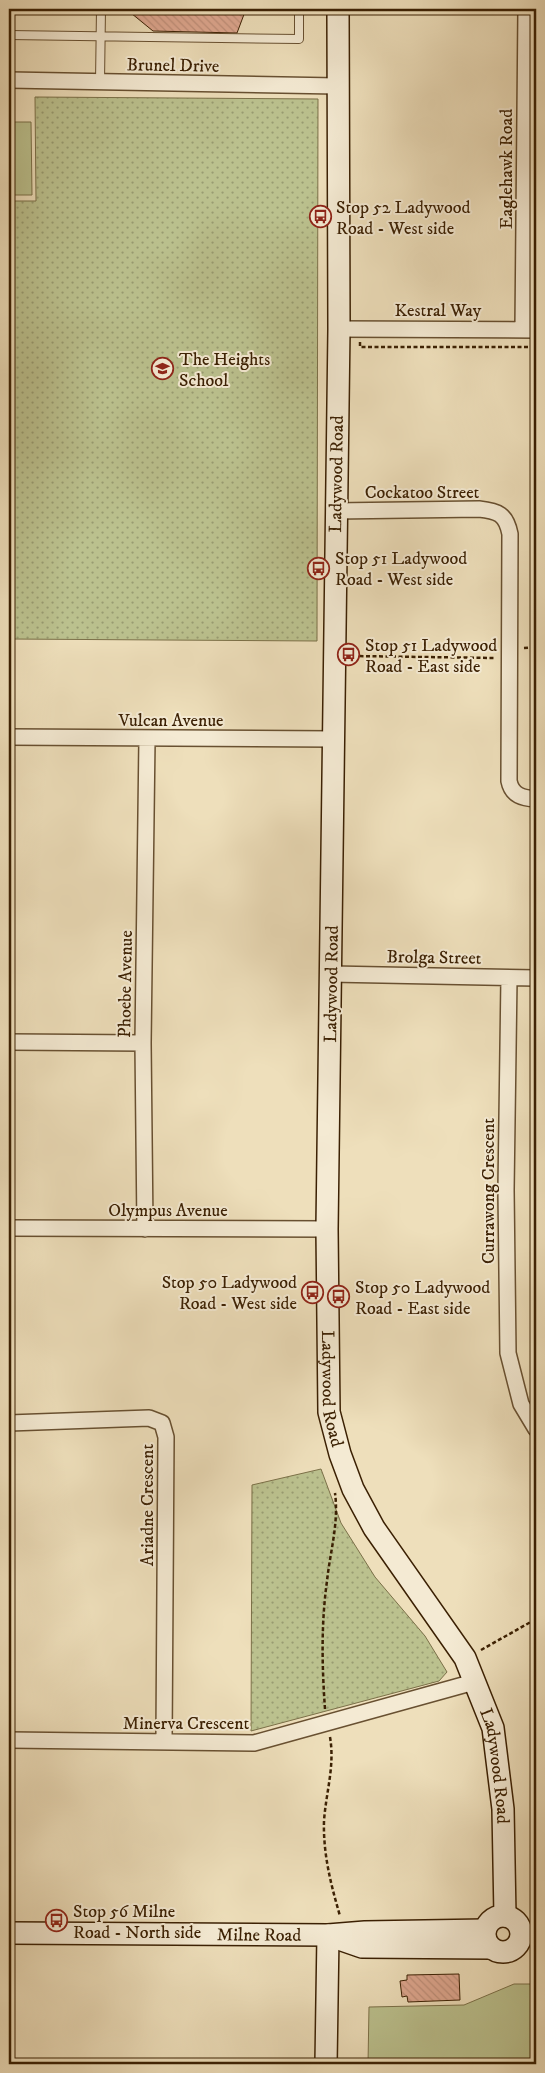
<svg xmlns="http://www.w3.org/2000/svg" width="545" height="2073" font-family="'IM FELL DW Pica',serif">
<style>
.grass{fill:url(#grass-dots);stroke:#7b7048}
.pitch{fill:#bbc18e;stroke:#7b7048}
.building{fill:url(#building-back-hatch);stroke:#3b2003}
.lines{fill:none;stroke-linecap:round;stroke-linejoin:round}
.lane-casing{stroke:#685031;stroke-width:10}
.street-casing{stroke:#685031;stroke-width:18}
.secondary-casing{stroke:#3b2003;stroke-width:24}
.path{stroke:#3b2003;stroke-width:2.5;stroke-dasharray:4 2.5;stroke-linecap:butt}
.lane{stroke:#f4ead3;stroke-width:8}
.street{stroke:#f4ead3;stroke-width:15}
.secondary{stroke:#f4ead3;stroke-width:21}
.labels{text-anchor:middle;stroke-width:4;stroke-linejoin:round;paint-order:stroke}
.street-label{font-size:18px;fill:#3b2003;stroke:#f4ead3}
.poi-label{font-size:18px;fill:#3b2003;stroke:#f4ead3;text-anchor:start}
</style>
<defs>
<pattern id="grass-dots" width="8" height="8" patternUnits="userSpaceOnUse" patternTransform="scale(1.25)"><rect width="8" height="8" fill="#bbc18e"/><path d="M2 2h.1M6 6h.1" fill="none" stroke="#999c72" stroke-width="1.8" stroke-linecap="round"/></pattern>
<pattern id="building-back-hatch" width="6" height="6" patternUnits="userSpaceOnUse" patternTransform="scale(1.25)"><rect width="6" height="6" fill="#dfa891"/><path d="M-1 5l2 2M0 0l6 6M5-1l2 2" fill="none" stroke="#c0907b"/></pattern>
</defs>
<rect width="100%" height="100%" fill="#eedfbb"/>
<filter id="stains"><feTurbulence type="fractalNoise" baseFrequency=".004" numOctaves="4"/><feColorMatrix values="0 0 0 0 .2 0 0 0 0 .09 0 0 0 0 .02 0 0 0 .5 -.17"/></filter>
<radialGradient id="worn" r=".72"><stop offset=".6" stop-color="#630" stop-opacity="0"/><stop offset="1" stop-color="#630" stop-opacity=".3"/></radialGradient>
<!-- grass -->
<path class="grass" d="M35,97L318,99L317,641L9,639V201H36Z
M321,1469L341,1523L375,1577L425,1636L447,1672L439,1681L251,1731L252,1485Z"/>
<!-- pitch -->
<path class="pitch" d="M9,122H31L32,195H9Z
M514,1984H536V2064H368L369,2007L464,2005Z"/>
<!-- building -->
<path class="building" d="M126,9H246L237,33L153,31Z
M459,1974L460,2000L408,2002L407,1996L402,1997L400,1981L407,1980V1975Z"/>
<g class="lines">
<defs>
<path id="lane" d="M9,35L299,39V9
M100,82L101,9"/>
<path id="street" d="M9,80L337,86
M339,329L536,330
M523,329L526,9
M335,511L479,509C498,511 506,514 510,534L509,781C512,796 523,798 536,799
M9,737L333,739
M331,974L536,978
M509,978L506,1190L508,1353L521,1404L536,1429
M9,1042L143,1043
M9,1228L327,1229
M145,1229L143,1043L147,739
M9,1423L149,1418L162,1423L166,1437L164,1741
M9,1740L254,1743L474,1682"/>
<g id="secondary">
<path id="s1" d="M338,9L339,329L327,1229L329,1412L340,1454L353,1489L374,1528L465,1658L493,1728L503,1809L505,1916"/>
<circle cx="503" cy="1934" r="18"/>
<path id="s2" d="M9,1933L328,1935L365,1932L485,1930"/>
<path d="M336,1938L362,1947L491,1948"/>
<path d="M326,2064L328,1935"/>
</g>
</defs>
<!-- lane casing -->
<use href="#lane" class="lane-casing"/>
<!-- street casing -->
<use href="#street" class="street-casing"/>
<!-- secondary casing -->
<use href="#secondary" class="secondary-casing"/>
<!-- path -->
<path class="path" d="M360,342V347H536
M524,648L536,647
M353,656L495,658
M481,1650L536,1619
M325,1709C322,1667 321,1624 327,1581C330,1552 339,1523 335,1493
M330,1737C335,1766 326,1792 324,1821C323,1854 331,1885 340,1916"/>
<!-- lane -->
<use href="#lane" class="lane"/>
<!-- street -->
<use href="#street" class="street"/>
<!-- secondary -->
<use href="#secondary" class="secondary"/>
</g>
<!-- icons -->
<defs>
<symbol id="bus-ring" viewBox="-11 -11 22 22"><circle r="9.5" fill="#f4ead3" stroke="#8f2418" stroke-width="1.5"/><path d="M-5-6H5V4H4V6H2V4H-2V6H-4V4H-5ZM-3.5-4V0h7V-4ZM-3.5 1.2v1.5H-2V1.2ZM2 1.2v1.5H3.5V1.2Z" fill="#8f2418"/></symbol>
<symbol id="school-ring" viewBox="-11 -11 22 22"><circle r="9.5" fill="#f4ead3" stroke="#8f2418" stroke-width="1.5"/><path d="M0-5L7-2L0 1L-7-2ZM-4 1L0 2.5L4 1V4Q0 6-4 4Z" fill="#8f2418"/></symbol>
</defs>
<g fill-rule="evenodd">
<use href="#bus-ring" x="308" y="204" width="25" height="25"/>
<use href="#school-ring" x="150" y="356" width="25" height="25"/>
<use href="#bus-ring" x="306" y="556" width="25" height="25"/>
<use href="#bus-ring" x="336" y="642" width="25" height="25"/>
<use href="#bus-ring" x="300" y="1280" width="25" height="25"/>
<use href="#bus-ring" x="326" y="1284" width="25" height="25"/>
<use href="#bus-ring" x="44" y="1908" width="25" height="25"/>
</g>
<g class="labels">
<!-- street labels -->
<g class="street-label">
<text transform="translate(173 65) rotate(1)" y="6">Brunel Drive</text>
<text transform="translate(506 169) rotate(-90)" y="6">Eaglehawk Road</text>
<text x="438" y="316">Kestral Way</text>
<text transform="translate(336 474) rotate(-89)" y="6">Ladywood Road</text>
<text x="422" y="498">Cockatoo Street</text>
<text x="171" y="726">Vulcan Avenue</text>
<text transform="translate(434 957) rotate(1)" y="6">Brolga Street</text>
<text transform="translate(125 984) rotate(-89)" y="6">Phoebe Avenue</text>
<text transform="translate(331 984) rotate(-89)" y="6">Ladywood Road</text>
<text transform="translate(488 1191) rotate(-90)" y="6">Currawong Crescent</text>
<text x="168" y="1216">Olympus Avenue</text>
<text dy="6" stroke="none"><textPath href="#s1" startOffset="1380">Ladywood Road</textPath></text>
<text transform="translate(147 1505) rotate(-90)" y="6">Ariadne Crescent</text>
<text x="186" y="1729">Minerva Crescent</text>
<text dy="6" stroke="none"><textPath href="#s1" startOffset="1800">Ladywood Road</textPath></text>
<text dy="6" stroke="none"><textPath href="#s2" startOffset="250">Milne Road</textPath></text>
</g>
<!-- poi labels -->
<g class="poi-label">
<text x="336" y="213">Stop 52 Ladywood<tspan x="336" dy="21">Road - West side</tspan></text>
<text x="179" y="365">The Heights<tspan x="179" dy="21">School</tspan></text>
<text x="335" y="564">Stop 51 Ladywood<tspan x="335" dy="21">Road - West side</tspan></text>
<text x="365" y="651">Stop 51 Ladywood<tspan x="365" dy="21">Road - East side</tspan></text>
<text x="297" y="1288" text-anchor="end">Stop 50 Ladywood<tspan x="297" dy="21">Road - West side</tspan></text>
<text x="355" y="1293">Stop 50 Ladywood<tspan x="355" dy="21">Road - East side</tspan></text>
<text x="73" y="1917">Stop 56 Milne<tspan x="73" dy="21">Road - North side</tspan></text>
</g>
</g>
<!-- margin -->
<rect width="545" height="2073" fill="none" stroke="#eedfbb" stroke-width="30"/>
<rect x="10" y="10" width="525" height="2053" fill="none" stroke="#3b2003" stroke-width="2.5"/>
<rect x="15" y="15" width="515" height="2043" fill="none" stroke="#3b2003"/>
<rect width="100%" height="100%" filter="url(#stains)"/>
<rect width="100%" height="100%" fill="url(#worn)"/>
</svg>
